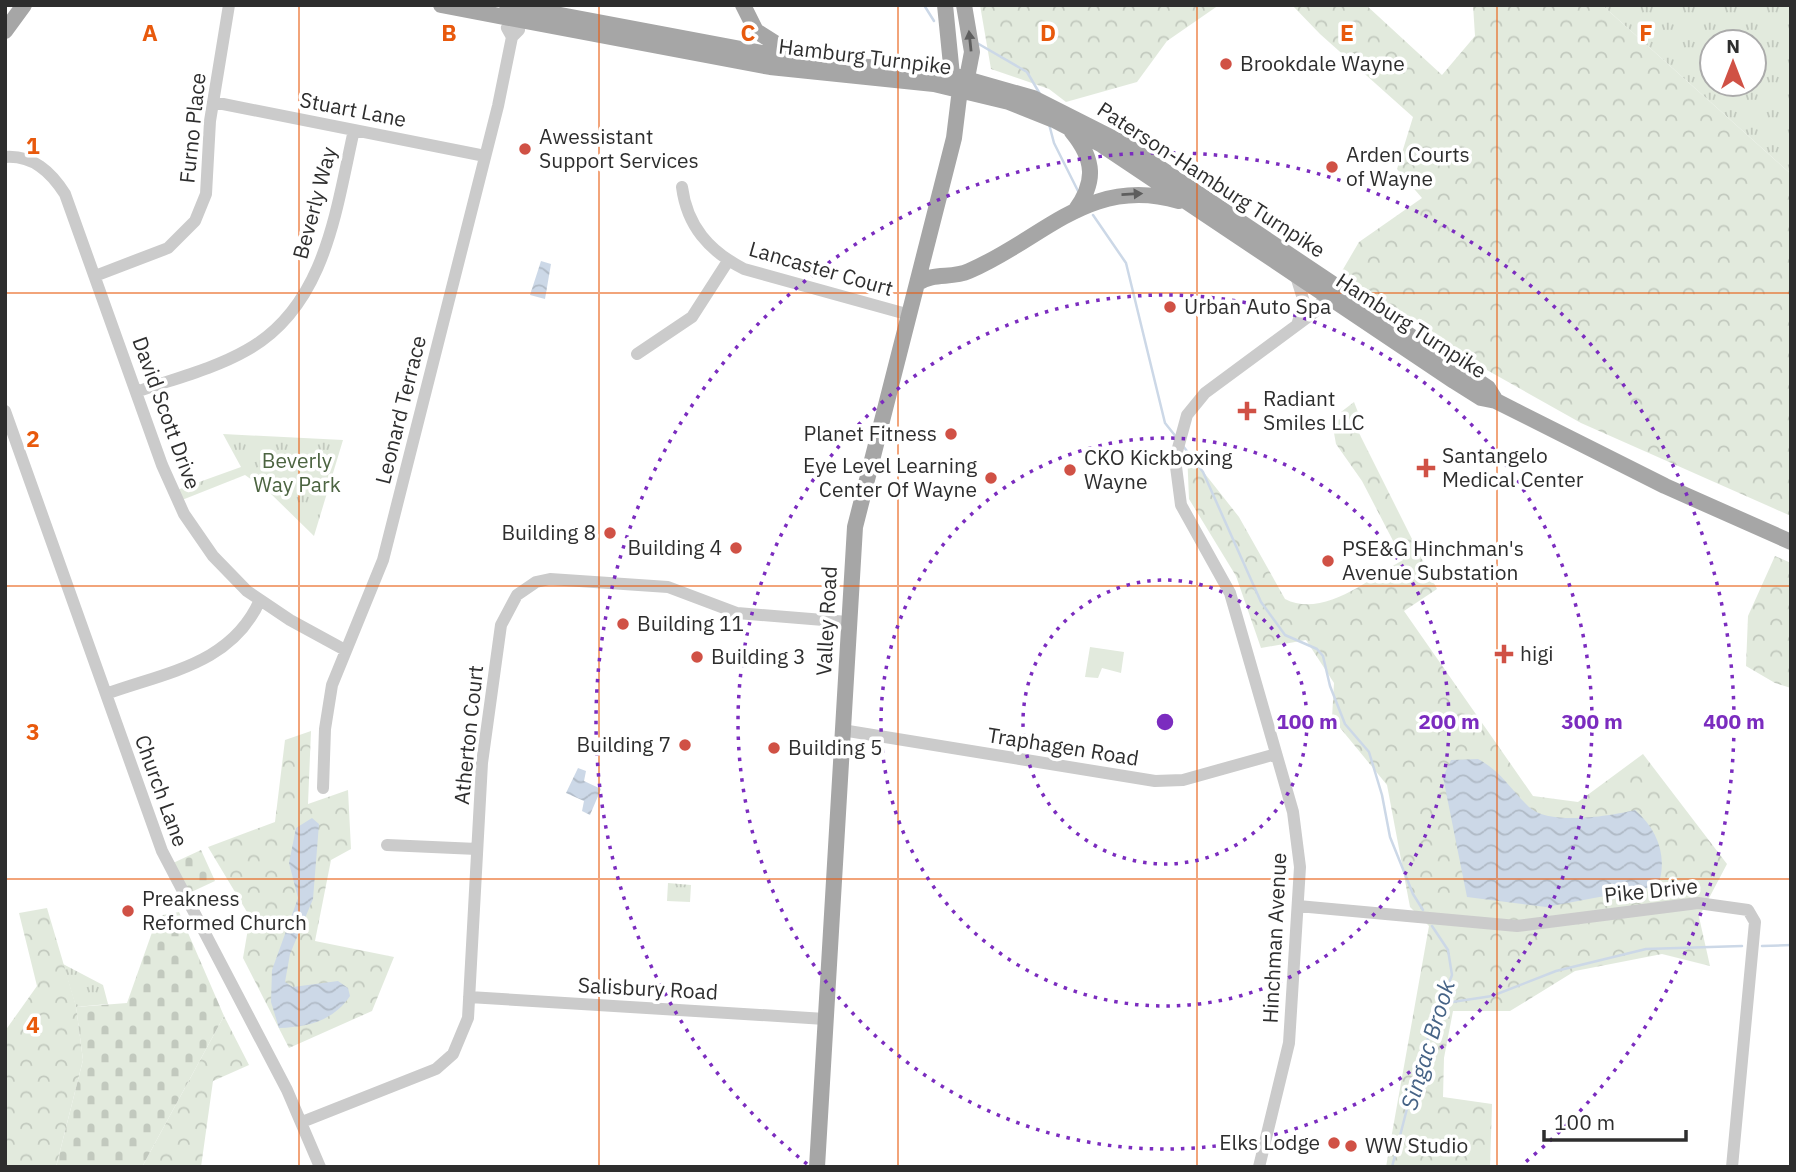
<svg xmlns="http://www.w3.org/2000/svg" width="1796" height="1172" font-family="'IBM Plex Sans',sans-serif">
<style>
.grass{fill:url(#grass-tufts);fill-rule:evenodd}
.forest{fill:url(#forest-crowns)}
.cemetery{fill:url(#cemetery-stones)}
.pitch{fill:#e2eadd}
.water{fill:url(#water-waves)}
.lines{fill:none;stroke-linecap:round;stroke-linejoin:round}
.stream{stroke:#ccd8e7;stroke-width:2.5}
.minor{stroke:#cbcbcb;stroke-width:12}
.major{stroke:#a6a6a6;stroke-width:16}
.oneway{fill:#5e5e5e}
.grid{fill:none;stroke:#e8590c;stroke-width:2;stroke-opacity:0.55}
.ring{fill:none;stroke:#7b2cbf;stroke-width:3.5;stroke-dasharray:3.5 7}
.poi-dot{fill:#d05145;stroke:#fff;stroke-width:2.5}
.labels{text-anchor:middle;stroke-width:7;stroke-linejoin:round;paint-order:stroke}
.street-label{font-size:21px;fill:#2e2e2e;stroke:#fff}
.poi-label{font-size:21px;fill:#2e2e2e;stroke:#fff;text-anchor:start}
.park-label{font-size:21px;fill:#4c6441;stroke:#fff}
.water-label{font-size:23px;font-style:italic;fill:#466386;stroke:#fff}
.grid-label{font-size:23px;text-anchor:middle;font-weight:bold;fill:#e8590c;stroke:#fff;stroke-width:7;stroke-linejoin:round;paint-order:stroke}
.centre{fill:#7b2cbf;stroke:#fff;stroke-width:3.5}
.ring-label{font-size:21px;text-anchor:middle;font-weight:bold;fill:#7b2cbf;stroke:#fff;stroke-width:7;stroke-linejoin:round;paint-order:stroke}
</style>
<defs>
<pattern id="grass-tufts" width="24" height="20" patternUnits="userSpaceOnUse" patternTransform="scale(1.75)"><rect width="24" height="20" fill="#e2eadd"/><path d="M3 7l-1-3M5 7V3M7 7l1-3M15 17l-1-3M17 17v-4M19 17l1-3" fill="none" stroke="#c2c9be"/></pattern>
<pattern id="forest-crowns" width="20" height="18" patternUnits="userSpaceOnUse" patternTransform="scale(1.75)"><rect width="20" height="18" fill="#e2eadd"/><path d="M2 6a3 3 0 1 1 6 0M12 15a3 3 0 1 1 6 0" fill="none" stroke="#c2c9be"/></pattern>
<pattern id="cemetery-stones" width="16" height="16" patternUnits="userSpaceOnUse" patternTransform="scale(1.75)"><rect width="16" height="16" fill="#e2eadd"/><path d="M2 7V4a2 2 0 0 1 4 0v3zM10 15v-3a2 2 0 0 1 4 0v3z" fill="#c2c9be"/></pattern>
<pattern id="water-waves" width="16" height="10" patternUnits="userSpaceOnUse" patternTransform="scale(1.75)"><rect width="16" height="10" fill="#ccd8e7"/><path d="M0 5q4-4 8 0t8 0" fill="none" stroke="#b0bac6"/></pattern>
</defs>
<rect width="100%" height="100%" fill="#fff"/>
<!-- grass -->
<path class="grass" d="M1602,5H1791V174ZM1712,42H1754V84H1712Z
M223,434L343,440L314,536L269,492L245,475L182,500L177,490L241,467Z
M668,883L691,885L690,902L667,901Z
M63,964L103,985L108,1004L76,1007Z"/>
<!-- forest -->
<path class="forest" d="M980,5H1219L1167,41L1137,82L1066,102L1049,89L991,69Z
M1292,5H1366L1442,75L1475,36L1473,5H1602L1791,174V516L1581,423L1478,365L1343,274L1342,271L1359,242L1422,198L1397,169L1413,117L1320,34Z
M1354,402L1361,420L1354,423L1437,589L1404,611L1533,796L1578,802L1643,754L1727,864L1699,917L1710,966L1662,954L1575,971L1510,1011H1453L1444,1058L1443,1097L1492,1104L1490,1167H1386L1429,926L1410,907L1387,785L1332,718L1334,683L1306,640L1261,648L1236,576L1189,499L1187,451L1239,517L1285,599C1323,619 1370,578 1403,560L1362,481L1336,444L1332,422L1343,418L1341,412Z
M1775,556L1791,563V688L1775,683L1746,666L1748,616Z
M311,731L308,804L348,790L351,849L331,860L315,941L394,957L372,1011L289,1048L243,958L250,917L208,847L275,822L285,740Z
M47,908L76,1006L83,1060L56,1167H5V1031L37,986L19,913Z
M224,1016L249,1065L213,1081L201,1167H142Z"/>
<!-- cemetery -->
<path class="cemetery" d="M201,850L215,881L187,894L173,863Z
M179,912L224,1016L142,1167H56L83,1060L76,1007L127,1003L155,924L163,915Z"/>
<!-- pitch -->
<path class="pitch" d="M298,463L302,476L278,483L275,469Z
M1090,647L1124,652L1121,673L1102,668L1098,678L1085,677Z"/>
<!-- water -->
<path class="water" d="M541,261L551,264L545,299L530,295Z
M1478,759C1501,771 1511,790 1529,807C1549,826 1611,816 1635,810C1658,830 1668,857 1658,886L1546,907L1467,897L1443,777L1451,760Z
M578,768L586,771L584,781L601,789L590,815L582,811L584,801L566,793Z
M312,818L319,824L313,899L290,954L285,982L293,987L338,981L348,988L350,996C333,1021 308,1027 279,1028L271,1002L272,970L298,898L289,863L296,828Z"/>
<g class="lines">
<!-- stream -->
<path class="stream" d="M924,5L934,21
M977,43L1027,72L1040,94
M1049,124L1054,143L1078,191
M1093,215L1126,263L1165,423L1177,438
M1183,446L1203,472L1261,602L1285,635L1317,649L1323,656L1330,686L1345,724L1369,752L1382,795L1390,837L1413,894L1423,910
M1762,946L1791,945
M1439,1004L1492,996L1556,971L1646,949L1742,946
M1392,1167L1419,1062L1452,975L1448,950L1432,926"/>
<!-- minor -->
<path class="minor" d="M213,102L485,156
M5,157C33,155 51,172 65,194L162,465L184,514L213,556L247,591L290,620L345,650
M682,187C687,226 709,251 744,269L910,315
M95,276L168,248L195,221L206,194L210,121L229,5
M1296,276L1304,302L1298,322
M637,354L692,317L728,261
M136,392C173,379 214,369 247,350C326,306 336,209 354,130
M5,411L162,851L287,1090L320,1167
M106,694C167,672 232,664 260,600
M842,730L1155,781L1183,780L1276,754
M323,788L325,729L332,685L383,560L498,106L512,37L519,30L516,20L507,28L512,37
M387,845L477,849
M1298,906L1517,926L1698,903L1748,910L1755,922L1732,1167
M469,997L825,1019
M302,1122L436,1069L453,1054L468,1018L482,763L501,625L517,595L536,582L550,579L668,587L737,613L848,622
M1259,1167L1289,1043L1300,867L1293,812L1230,593L1181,505L1175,459L1187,415L1205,393L1316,311L1329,290"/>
<!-- major -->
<path class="major" d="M441,5L770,67L934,84L1009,102L1054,120L1102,145L1454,381L1481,398L1496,401
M507,5L805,61L952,75L1033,98L1124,144L1488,388L1496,401L1665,486L1791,542
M743,5L756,31L794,55
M945,5L952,75L956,82
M5,31L24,5
M1072,132C1095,160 1096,182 1075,211
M918,283C934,272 951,279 969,271C1044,239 1089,175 1179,201
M817,1167L855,527L954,138L960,89L967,78L972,52L964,5"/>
</g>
<!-- one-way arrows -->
<defs><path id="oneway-solid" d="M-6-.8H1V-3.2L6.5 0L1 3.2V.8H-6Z" transform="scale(1.75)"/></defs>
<g class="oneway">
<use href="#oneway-solid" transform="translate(970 41) rotate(-96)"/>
<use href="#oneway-solid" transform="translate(1132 194) rotate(-3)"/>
</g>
<!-- grid -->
<path class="grid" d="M299,5V1167M599,5V1167M898,5V1167M1197,5V1167M1497,5V1167M5,293H1791M5,586H1791M5,879H1791"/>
<!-- distance rings -->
<g class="ring">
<circle cx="1165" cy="722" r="142"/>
<circle cx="1165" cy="722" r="284"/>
<circle cx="1165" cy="722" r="427"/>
<path d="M807 1164A569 569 0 1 1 1523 1164"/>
</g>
<!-- markers -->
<g class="poi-dot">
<circle cx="1226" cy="64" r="7"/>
<circle cx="525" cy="149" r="7"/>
<circle cx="1332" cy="167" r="7"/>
<circle cx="1170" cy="307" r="7"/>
<path d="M1243.5 400.5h7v7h7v7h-7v7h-7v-7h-7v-7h7z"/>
<circle cx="951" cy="434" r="7"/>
<path d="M1422.5 457.5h7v7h7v7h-7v7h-7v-7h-7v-7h7z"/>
<circle cx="1070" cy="470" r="7"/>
<circle cx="991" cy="478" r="7"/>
<circle cx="610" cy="533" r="7"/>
<circle cx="736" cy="548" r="7"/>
<circle cx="1328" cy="561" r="7"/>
<circle cx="623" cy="624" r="7"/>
<path d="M1500.5 643.5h7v7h7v7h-7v7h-7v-7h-7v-7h7z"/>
<circle cx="697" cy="657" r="7"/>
<circle cx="685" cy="745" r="7"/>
<circle cx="774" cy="748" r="7"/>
<circle cx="128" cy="911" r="7"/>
<circle cx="1334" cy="1143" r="7"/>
<circle cx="1351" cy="1146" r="7"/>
</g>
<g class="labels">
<!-- street labels -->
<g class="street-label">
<text transform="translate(865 57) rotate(7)" y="7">Hamburg Turnpike</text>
<text transform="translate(353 110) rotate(11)" y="7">Stuart Lane</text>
<text transform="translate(193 128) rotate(-84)" y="7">Furno Place</text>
<text transform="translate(1211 180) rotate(33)" y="7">Paterson-Hamburg Turnpike</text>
<text transform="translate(315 203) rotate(-75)" y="7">Beverly Way</text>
<text transform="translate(821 269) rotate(16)" y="7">Lancaster Court</text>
<text transform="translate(1411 326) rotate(33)" y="7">Hamburg Turnpike</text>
<text transform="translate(401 410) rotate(-76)" y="7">Leonard Terrace</text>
<text transform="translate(166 413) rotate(70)" y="7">David Scott Drive</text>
<text transform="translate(827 621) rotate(-87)" y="7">Valley Road</text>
<text transform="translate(469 735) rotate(-84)" y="7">Atherton Court</text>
<text transform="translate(1063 747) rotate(9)" y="7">Traphagen Road</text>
<text transform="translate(161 791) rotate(70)" y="7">Church Lane</text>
<text transform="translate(1651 891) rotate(-6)" y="7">Pike Drive</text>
<text transform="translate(1275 938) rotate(-87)" y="7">Hinchman Avenue</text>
<text transform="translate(648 989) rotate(3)" y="7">Salisbury Road</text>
</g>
<!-- poi labels -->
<g class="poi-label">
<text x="1240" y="71">Brookdale Wayne</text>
<text x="539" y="144">Awessistant<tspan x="539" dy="24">Support Services</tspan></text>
<text x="1346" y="162">Arden Courts<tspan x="1346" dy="24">of Wayne</tspan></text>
<text x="1184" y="314">Urban Auto Spa</text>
<text x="1263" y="406">Radiant<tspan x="1263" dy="24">Smiles LLC</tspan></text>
<text x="937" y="441" text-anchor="end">Planet Fitness</text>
<text x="1442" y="463">Santangelo<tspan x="1442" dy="24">Medical Center</tspan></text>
<text x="1084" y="465">CKO Kickboxing<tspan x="1084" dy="24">Wayne</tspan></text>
<text x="977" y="473" text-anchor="end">Eye Level Learning<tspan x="977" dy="24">Center Of Wayne</tspan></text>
<text x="596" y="540" text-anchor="end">Building 8</text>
<text x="722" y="555" text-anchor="end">Building 4</text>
<text x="1342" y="556">PSE&amp;G Hinchman's<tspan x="1342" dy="24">Avenue Substation</tspan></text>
<text x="637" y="631">Building 11</text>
<text x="1520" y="661">higi</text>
<text x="711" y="664">Building 3</text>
<text x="671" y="752" text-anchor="end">Building 7</text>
<text x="788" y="755">Building 5</text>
<text x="142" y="906">Preakness<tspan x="142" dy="24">Reformed Church</tspan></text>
<text x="1320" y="1150" text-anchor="end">Elks Lodge</text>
<text x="1365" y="1153">WW Studio</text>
</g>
<!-- park labels -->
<g class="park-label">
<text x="297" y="468">Beverly<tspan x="297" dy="24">Way Park</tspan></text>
</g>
<!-- water labels -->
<g class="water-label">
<text transform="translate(1428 1045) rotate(-73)" y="8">Singac Brook</text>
</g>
</g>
<g class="grid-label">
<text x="150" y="41">A</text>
<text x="449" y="41">B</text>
<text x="748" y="41">C</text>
<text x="1048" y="41">D</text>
<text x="1347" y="41">E</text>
<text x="1646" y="41">F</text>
<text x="33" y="154">1</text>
<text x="33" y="447">2</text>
<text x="33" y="740">3</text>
<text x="33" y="1033">4</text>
</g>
<circle cx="1165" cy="722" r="10" class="centre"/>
<g class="ring-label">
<text x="1307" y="729">100 m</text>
<text x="1449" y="729">200 m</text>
<text x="1592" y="729">300 m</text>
<text x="1734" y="729">400 m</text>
</g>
<!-- border -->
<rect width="1796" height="1172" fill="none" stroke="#2e2e2e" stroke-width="14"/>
<!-- north arrow -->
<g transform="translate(1733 63)"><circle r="33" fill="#ffffff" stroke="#ababab" stroke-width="2"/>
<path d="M0-5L12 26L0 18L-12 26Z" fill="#d05145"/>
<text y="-10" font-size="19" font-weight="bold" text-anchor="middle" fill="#2e2e2e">N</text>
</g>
<!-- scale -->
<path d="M1544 1130v10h142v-10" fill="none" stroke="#2e2e2e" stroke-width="3.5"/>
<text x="1554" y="1130" font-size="21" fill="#2e2e2e" stroke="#ffffff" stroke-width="5" paint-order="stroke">100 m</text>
</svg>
